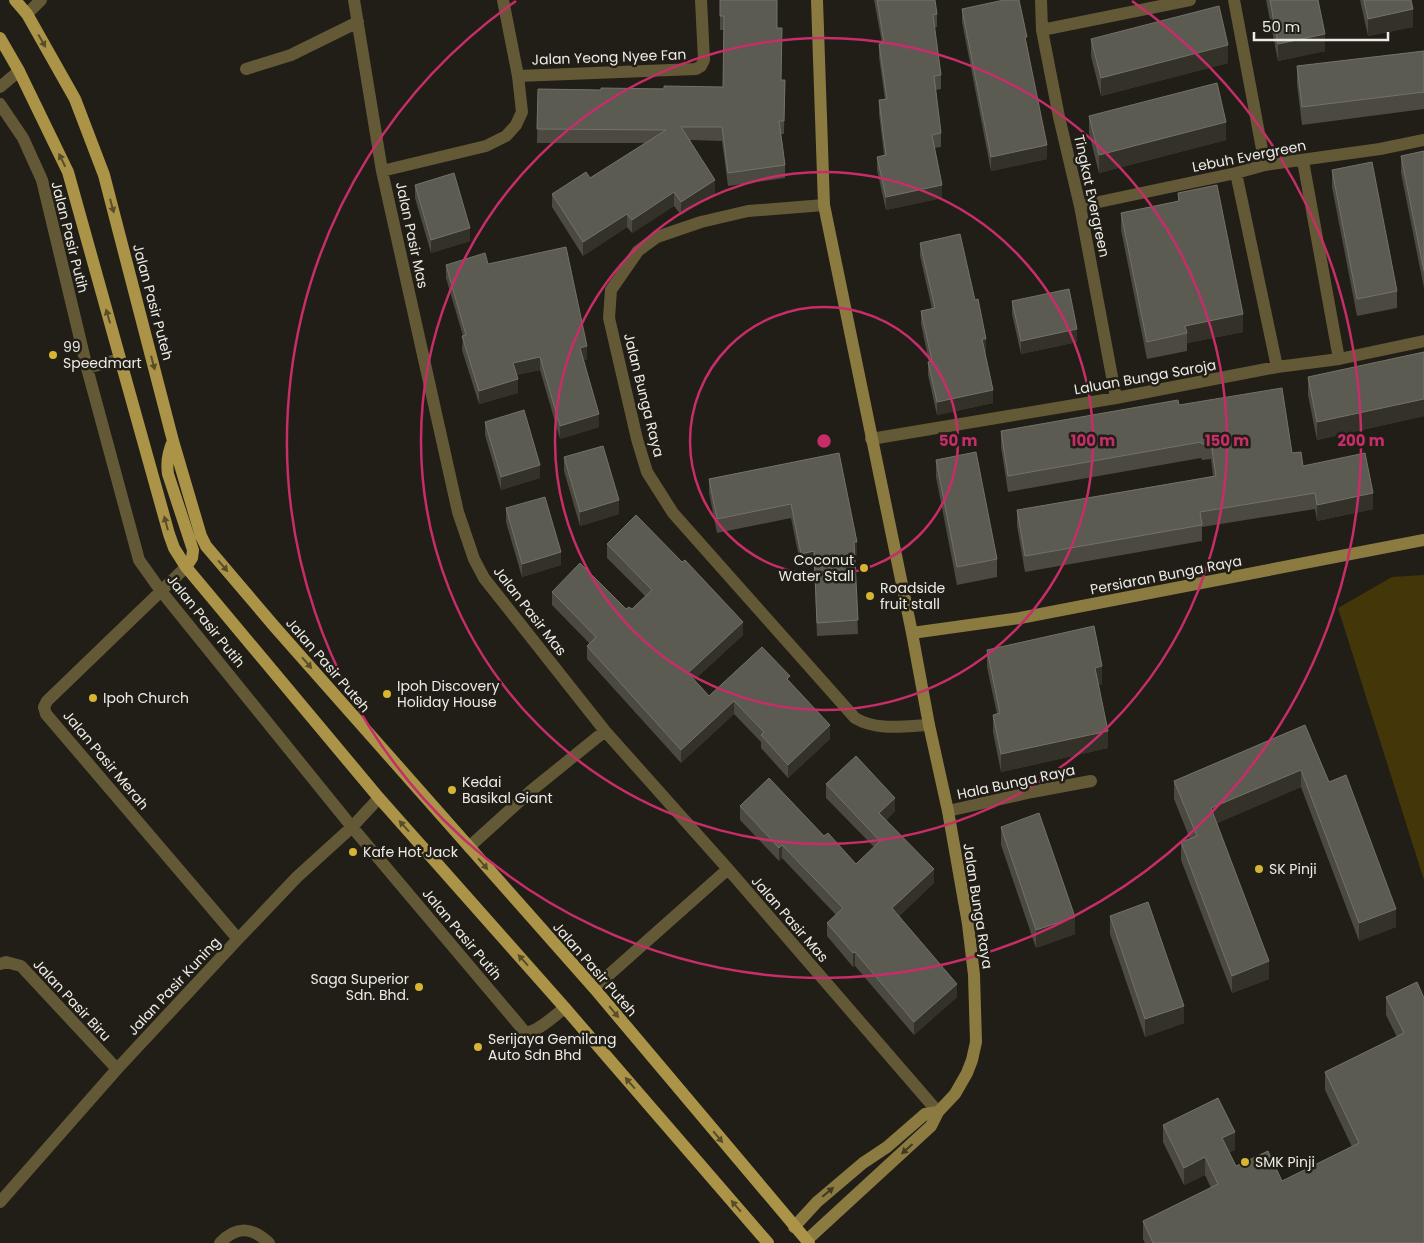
<svg xmlns="http://www.w3.org/2000/svg" width="1424" height="1243" font-family="Poppins,sans-serif">
<style>
.green{fill:#433608}
.lines{fill:none;stroke-linecap:round;stroke-linejoin:round}
.street{stroke:#645936;stroke-width:12}
.secondary{stroke:#8c7b41;stroke-width:12}
.primary{stroke:#ab9448;stroke-width:12}
.wall{fill:#4b4940}
.shaded-wall{fill:#333128}
.building{fill:#5c5b52;stroke:#737169}
.oneway{fill:#584d2a}
.oneway2{fill:#403a23}
.ring{fill:none;stroke:#c62d69;stroke-width:2.5}
.poi-dot{fill:#d7b434;stroke:#201e16;stroke-width:2}
.labels{text-anchor:middle;stroke-width:5;stroke-linejoin:round;paint-order:stroke}
.street-label{font-size:14px;fill:#ecebe5;stroke:#201e16}
.poi-label{font-size:14px;fill:#ecebe5;stroke:#201e16;text-anchor:start}
.centre{fill:#c62d69;stroke:#201e16;stroke-width:2.5}
.ring-label{font-size:15px;text-anchor:middle;font-weight:bold;fill:#c62d69;stroke:#201e16;stroke-width:5;stroke-linejoin:round;paint-order:stroke}
</style>
<rect width="100%" height="100%" fill="#201e16"/>
<!-- green -->
<path class="green" d="M1424,575V880L1338,608L1392,577Z"/>
<g class="lines">
<!-- street -->
<path class="street" d="M354,0L382,171L458,512L474,559L484,578L605,731L728,869L938,1112
M1041,0L1042,30L1059,117L1080,206L1116,398
M1234,0L1265,165
M27,14L41,0
M1042,30L1190,0
M246,69L291,55L358,22
M518,76L696,69L701,66L704,60L701,0
M0,87L19,71
M0,104L23,138L42,180L87,368L139,560L161,591L352,827L525,1032C536,1034 556,1014 565,1008
M1303,161L1339,359
M382,171L486,146L506,136L516,125L522,112L518,76L503,0
M1236,173L1277,367
M824,205L748,211L701,222L657,237L638,251L611,290L609,318L637,439L647,472L673,513L855,718C876,731 905,726 929,725
M1080,206L1236,173L1265,165L1380,149L1424,140
M87,368L120,359
M871,439L1116,398L1277,367L1339,359L1424,341
M186,567L47,701L44,707L46,714L238,939
M948,811L1032,792L1091,781
M469,847L532,790L605,731
M0,964L6,962L21,966L117,1069
M594,988L728,869
M0,1202L117,1069L238,939L297,877L352,827L379,798
M220,1243C237,1225 252,1227 269,1243"/>
<!-- secondary -->
<path class="secondary" d="M912,633L1020,618L1424,540
M794,1227L817,1202L863,1163L887,1147L925,1114L938,1112
M807,1240L931,1126L938,1112L955,1094L967,1073L972,1060L976,1042L974,975L968,924L948,811L929,725L912,633L824,205L817,0"/>
<!-- primary -->
<path class="primary" d="M15,0L27,14L75,99L104,175L173,441L201,536L206,546L274,626L594,988L809,1243
M0,38L19,71L68,172L169,534L174,548L186,567L379,798L565,1008L768,1243
M173,441C168,452 166,461 168,474L193,550L192,558L186,567"/>
</g>
<!-- wall -->
<path class="wall" d="M720,0L777,28L781,80H785L784,134H781L785,165V178L728,186L722,141L690,140L715,193L681,215L674,206L632,233L627,227L583,256L552,207V194L590,178L645,143H537L538,89L601,90L723,87L724,30H720Z
M874,0H935L937,14V27L934,28L941,75V89L936,90L941,133V147L934,148L942,198L886,210L877,170V157L884,155L879,114V100H885L879,57V44L882,43Z
M1266,0H1318L1325,51L1278,61Z
M1360,0H1411L1413,27L1368,36Z
M962,9L1027,46L1047,159L991,171L962,22Z
M1091,39L1228,63L1101,96L1091,56Z
M1424,51V109L1302,125L1297,84V66Z
M1089,116L1226,140L1099,173L1089,133Z
M1424,151V288L1401,173V156Z
M1332,170L1397,291V308L1357,316L1332,187Z
M415,185L470,241L431,253L415,198Z
M1178,193L1243,332L1187,343V351L1147,359L1121,230V213L1178,201Z
M920,243L986,352H985L993,403L937,415L928,375V362H929L921,324V311L932,309L920,256Z
M488,264L587,359L584,360L599,427L560,439L540,370L516,375L518,393L479,404L462,350L463,336L446,278V265Z
M1012,301L1077,342L1021,354L1012,314Z
M1424,352V416L1317,440L1308,395V377Z
M1179,405L1292,453L1303,466L1373,509L1317,521L1315,509L1202,527V541L1025,572L1017,526V510L1213,476L1211,459L1202,460L1201,458L1008,492L1001,447V431Z
M485,422L540,478L501,490L485,435Z
M839,453L857,555L855,556L858,634L817,636L814,564L801,567L791,518L717,533L709,493V479Z
M564,457L619,514L580,526L564,471Z
M936,460L997,559V577L957,585L936,477Z
M506,508L561,565L522,577L506,522Z
M607,544L743,635L694,680L709,696L790,682L830,739L788,778L761,748V742L734,714L681,763L587,659V646L589,643L552,605V592L626,609H632L645,596L607,558Z
M987,650L1102,684L1098,685L1108,748L1001,772L993,732V715L997,714L987,667Z
M1305,725L1329,782L1396,927L1359,941L1301,787L1217,823L1269,979L1232,993L1181,860V842L1190,839L1174,799V781Z
M826,784L895,811L886,820L934,883L899,916L957,997L914,1035L855,966L853,967L827,936V923L836,915L782,858L779,861L740,820V806L824,836L856,864L874,847L826,798Z
M1001,827L1075,934L1036,948L1001,845Z
M1110,916L1184,1023L1145,1037L1110,934Z
M1417,982L1424,1243H1145L1143,1239V1221L1211,1188L1205,1175L1184,1185L1163,1142V1125L1235,1150L1229,1152L1236,1166L1282,1181L1352,1147L1325,1090V1072L1397,1037L1386,1015V997Z"/>
<!-- shaded-wall -->
<path class="shaded-wall" d="M1413,9V27L1368,36V19Z
M1325,34V51L1278,61V44Z
M1228,45V63L1101,96V78Z
M1226,122V140L1099,173V155Z
M1047,145V159L991,171V157Z
M715,180V193L681,215V202Z
M942,185V198L886,210V197Z
M674,192V206L632,233V220Z
M627,214V227L583,256V242Z
M470,228V241L431,253V240Z
M1243,314V332L1187,343V333L1185,326Z
M1077,329V342L1021,354V341Z
M982,339H986V352L982,353Z
M587,346V359L580,361V348Z
M540,357V370L513,376V363Z
M518,379V393L479,404V391Z
M993,390V403L937,415V402Z
M1424,399V416L1317,440V422Z
M599,414V427L560,439V426Z
M540,465V478L501,490V477Z
M1373,493V509L1317,521V505Z
M619,500V514L580,526V512Z
M854,542H857V555L854,556Z
M814,551V564L801,567V554Z
M561,552V565L522,577V564Z
M743,622V635L688,686V673Z
M1102,666V684L1095,685V668Z
M734,701V714L681,763V750Z
M830,725V739L788,778V765Z
M1108,731V748L1001,772V754Z
M1301,770V787L1211,826V808Z
M895,798V811L879,826V813Z
M782,845V858L779,861V848Z
M934,869V883L892,922V908Z
M1396,909V927L1359,941V923Z
M1075,917V934L1036,948V930Z
M855,952V966L853,967V953Z
M1269,961V979L1232,993V976Z
M957,984V997L914,1035V1022Z
M1184,1006V1023L1145,1037V1019Z
M1235,1132V1150L1222,1156V1138Z
M1205,1157V1175L1184,1185V1168Z"/>
<!-- building -->
<path class="building" d="M720,0H777V28H782L781,80H785L784,121H779L785,165L728,173L722,127H681L715,180L681,202L674,192L632,220L627,214L583,242L552,194L586,172L590,178L666,130L537,129L538,89L601,90V88L664,89V86L723,87L724,16H720Z
M877,0H935L937,14L933,15L941,75L934,76L941,133L932,135L942,185L886,197L877,157L886,155L879,100L887,99L879,44L884,43Z
M1004,0H1019L1027,37H1025L1047,145L991,157L962,9Z
M1270,0H1318L1325,34L1278,44Z
M1364,0H1411L1413,9L1368,19Z
M1219,6L1228,45L1101,78L1091,39Z
M1424,51V92L1302,107L1297,66Z
M1217,83L1226,122L1099,155L1089,116Z
M1424,151V271L1401,156Z
M1372,162L1397,291L1357,299L1332,170Z
M454,173L470,228L431,240L415,185Z
M1217,185L1243,314L1185,326L1187,333L1147,342L1121,213L1179,201L1178,193Z
M960,234L975,300L978,299L986,339H982L993,390L937,402L928,362L932,361L921,311L935,308L920,243Z
M566,247L587,346L580,348L599,414L560,426L540,357L513,363L518,379L479,391L462,336L466,335L446,265L485,253L488,264Z
M1069,289L1077,329L1021,341L1012,301Z
M1424,352V399L1317,422L1308,377Z
M1282,388L1292,453L1301,452L1303,466L1365,453L1373,493L1317,505L1315,493L1200,512L1202,525L1025,556L1017,510L1216,476L1211,443L1202,444L1201,442L1008,476L1001,431L1178,400L1179,405Z
M524,410L540,465L501,477L485,422Z
M603,446L619,500L580,512L564,457Z
M976,452L997,559L957,567L936,460Z
M839,453L857,542H854L858,620L817,623L814,551L801,554L791,504L717,519L709,479Z
M545,497L561,552L522,564L506,508Z
M636,515L682,562L685,560L743,622L688,673L709,696L762,647L790,676L787,679L830,725L788,765L761,735L764,732L734,701L681,750L587,646L596,637L552,592L580,563L626,609L629,607L632,609L652,590L607,544Z
M1094,626L1102,666L1095,668L1108,731L1001,754L993,715L1000,713L987,650Z
M1305,725L1329,782L1346,775L1396,909L1359,923L1301,770L1211,808L1269,961L1232,976L1181,842L1197,836L1174,781Z
M856,756L895,798L879,813L934,869L892,908L957,984L914,1022L855,952L853,953L827,923L843,908L782,845L779,848L740,806L769,778L824,836L828,833L856,864L880,841L826,784Z
M1039,813L1075,917L1036,930L1001,827Z
M1148,902L1184,1006L1145,1019L1110,916Z
M1417,982L1424,998V1243H1153L1143,1221L1218,1184L1205,1157L1184,1168L1163,1125L1218,1098L1235,1132L1222,1138L1236,1166L1268,1151L1282,1181L1359,1143L1325,1072L1404,1033L1386,997Z"/>
<!-- one-way arrows -->
<defs><path id="oneway-solid" d="M-6-.8H1V-3.2L6.5 0L1 3.2V.8H-6Z" transform="scale(1.25)"/></defs>
<g class="oneway">
<use href="#oneway-solid" transform="translate(42 41) rotate(60)"/>
<use href="#oneway-solid" transform="translate(62 160) rotate(-116)"/>
<use href="#oneway-solid" transform="translate(112 206) rotate(75)"/>
<use href="#oneway-solid" transform="translate(108 316) rotate(-106)"/>
<use href="#oneway-solid" transform="translate(153 363) rotate(75)"/>
<use href="#oneway-solid" transform="translate(166 523) rotate(-105)"/>
<use href="#oneway-solid" transform="translate(223 566) rotate(49)"/>
<use href="#oneway-solid" transform="translate(307 663) rotate(49)"/>
<use href="#oneway-solid" transform="translate(404 826) rotate(-132)"/>
<use href="#oneway-solid" transform="translate(483 864) rotate(49)"/>
<use href="#oneway-solid" transform="translate(523 960) rotate(-132)"/>
<use href="#oneway-solid" transform="translate(614 1012) rotate(50)"/>
<use href="#oneway-solid" transform="translate(630 1083) rotate(-131)"/>
<use href="#oneway-solid" transform="translate(718 1137) rotate(50)"/>
<use href="#oneway-solid" transform="translate(736 1206) rotate(-131)"/>
</g>
<g class="oneway2">
<use href="#oneway-solid" transform="translate(907 1149) rotate(138)"/>
<use href="#oneway-solid" transform="translate(828 1192) rotate(-40)"/>
</g>
<!-- distance rings -->
<g class="ring">
<circle cx="824" cy="441" r="134"/>
<circle cx="824" cy="441" r="269"/>
<circle cx="824" cy="441" r="403"/>
<path d="M1132 1A537 537 0 1 1 516 1"/>
</g>
<!-- markers -->
<g class="poi-dot">
<circle cx="53" cy="355" r="5"/>
<circle cx="864" cy="568" r="5"/>
<circle cx="870" cy="596" r="5"/>
<circle cx="387" cy="694" r="5"/>
<circle cx="93" cy="698" r="5"/>
<circle cx="452" cy="790" r="5"/>
<circle cx="353" cy="852" r="5"/>
<circle cx="1259" cy="869" r="5"/>
<circle cx="419" cy="987" r="5"/>
<circle cx="478" cy="1047" r="5"/>
<circle cx="1245" cy="1162" r="5"/>
</g>
<g class="labels">
<!-- street labels -->
<g class="street-label">
<text transform="translate(609 57) rotate(-2)" y="5">Jalan Yeong Nyee Fan</text>
<text transform="translate(1249 156) rotate(-11)" y="5">Lebuh Evergreen</text>
<text transform="translate(1092 196) rotate(78)" y="5">Tingkat Evergreen</text>
<text transform="translate(412 235) rotate(78)" y="5">Jalan Pasir Mas</text>
<text transform="translate(70 237) rotate(76)" y="5">Jalan Pasir Putih</text>
<text transform="translate(153 302) rotate(75)" y="5">Jalan Pasir Puteh</text>
<text transform="translate(1145 377) rotate(-10)" y="5">Laluan Bunga Saroja</text>
<text transform="translate(644 395) rotate(76)" y="5">Jalan Bunga Raya</text>
<text transform="translate(1166 575) rotate(-11)" y="5">Persiaran Bunga Raya</text>
<text transform="translate(530 611) rotate(52)" y="5">Jalan Pasir Mas</text>
<text transform="translate(206 621) rotate(51)" y="5">Jalan Pasir Putih</text>
<text transform="translate(328 665) rotate(49)" y="5">Jalan Pasir Puteh</text>
<text transform="translate(106 760) rotate(50)" y="5">Jalan Pasir Merah</text>
<text transform="translate(1016 782) rotate(-12)" y="5">Hala Bunga Raya</text>
<text transform="translate(978 906) rotate(81)" y="5">Jalan Bunga Raya</text>
<text transform="translate(790 919) rotate(49)" y="5">Jalan Pasir Mas</text>
<text transform="translate(462 934) rotate(50)" y="5">Jalan Pasir Putih</text>
<text transform="translate(595 969) rotate(49)" y="5">Jalan Pasir Puteh</text>
<text transform="translate(174 986) rotate(-47)" y="5">Jalan Pasir Kuning</text>
<text transform="translate(72 1000) rotate(47)" y="5">Jalan Pasir Biru</text>
</g>
<!-- poi labels -->
<g class="poi-label">
<text x="63" y="352">99<tspan x="63" dy="16">Speedmart</tspan></text>
<text x="854" y="565" text-anchor="end">Coconut<tspan x="854" dy="16">Water Stall</tspan></text>
<text x="880" y="593">Roadside<tspan x="880" dy="16">fruit stall</tspan></text>
<text x="397" y="691">Ipoh Discovery<tspan x="397" dy="16">Holiday House</tspan></text>
<text x="103" y="703">Ipoh Church</text>
<text x="462" y="787">Kedai<tspan x="462" dy="16">Basikal Giant</tspan></text>
<text x="363" y="857">Kafe Hot Jack</text>
<text x="1269" y="874">SK Pinji</text>
<text x="409" y="984" text-anchor="end">Saga Superior<tspan x="409" dy="16">Sdn. Bhd.</tspan></text>
<text x="488" y="1044">Serijaya Gemilang<tspan x="488" dy="16">Auto Sdn Bhd</tspan></text>
<text x="1255" y="1167">SMK Pinji</text>
</g>
</g>
<circle cx="824" cy="441" r="8" class="centre"/>
<g class="ring-label">
<text x="958" y="446">50 m</text>
<text x="1093" y="446">100 m</text>
<text x="1227" y="446">150 m</text>
<text x="1361" y="446">200 m</text>
</g>
<!-- scale -->
<path d="M1254 32v8h134v-8" fill="none" stroke="#ecebe5" stroke-width="2.5"/>
<text x="1262" y="32" font-size="15" fill="#ecebe5" stroke="#201e16" stroke-width="4" paint-order="stroke">50 m</text>
</svg>
